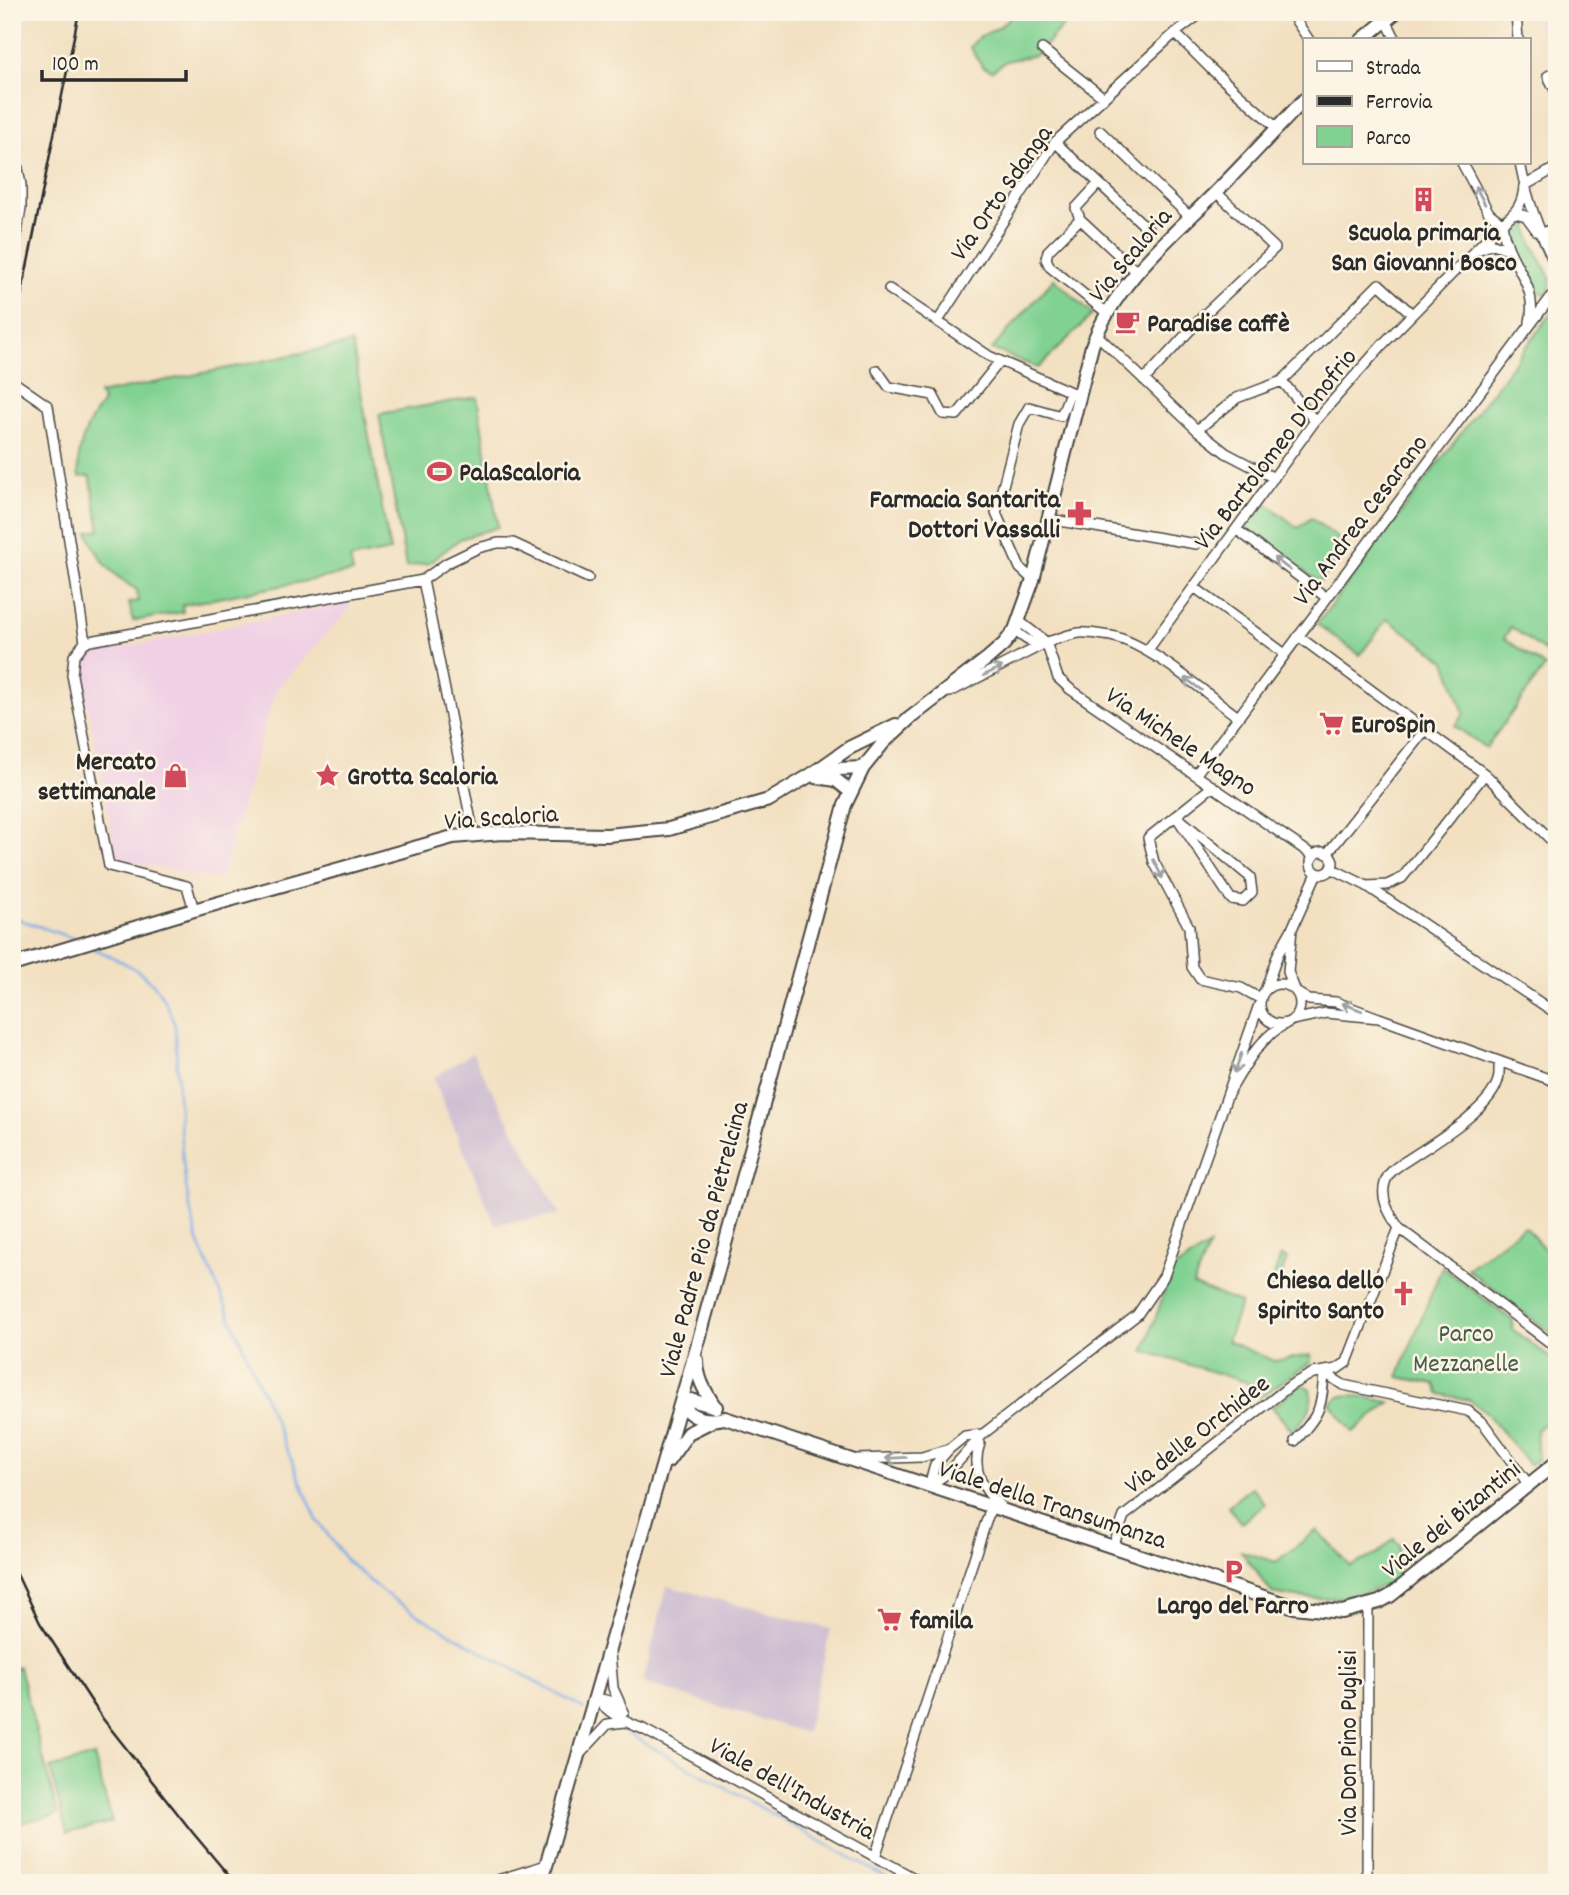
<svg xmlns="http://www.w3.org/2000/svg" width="1569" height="1895" font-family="Dekko,sans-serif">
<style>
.built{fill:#f0d0e5}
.industrial{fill:#cebed2}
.green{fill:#81d292;stroke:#567e5e;stroke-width:2}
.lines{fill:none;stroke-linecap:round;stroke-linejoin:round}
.stream{stroke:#7aace6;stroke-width:2.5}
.street-casing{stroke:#494642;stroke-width:12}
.secondary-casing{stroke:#494642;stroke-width:16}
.street{stroke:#fff;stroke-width:9}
.secondary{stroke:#fff;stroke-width:12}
.rail{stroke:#2b2b2b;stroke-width:2.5}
.oneway{stroke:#a0a0a0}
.labels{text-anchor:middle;stroke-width:5;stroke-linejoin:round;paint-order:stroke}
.street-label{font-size:26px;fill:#2b2b2b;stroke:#fcf5e5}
.poi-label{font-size:26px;font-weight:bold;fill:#2b2b2b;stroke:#fcf5e5;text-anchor:start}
.park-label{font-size:26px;fill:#455d4a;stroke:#fcf5e5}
</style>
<rect width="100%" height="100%" fill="#fcf5e5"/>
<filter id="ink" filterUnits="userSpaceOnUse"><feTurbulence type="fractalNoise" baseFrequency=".0143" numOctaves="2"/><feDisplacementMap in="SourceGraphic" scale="14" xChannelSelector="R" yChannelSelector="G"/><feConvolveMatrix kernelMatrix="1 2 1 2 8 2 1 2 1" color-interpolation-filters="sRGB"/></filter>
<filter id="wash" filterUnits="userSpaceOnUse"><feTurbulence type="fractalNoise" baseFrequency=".00686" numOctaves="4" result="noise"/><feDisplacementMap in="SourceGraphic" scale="28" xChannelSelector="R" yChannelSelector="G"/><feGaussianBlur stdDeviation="1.57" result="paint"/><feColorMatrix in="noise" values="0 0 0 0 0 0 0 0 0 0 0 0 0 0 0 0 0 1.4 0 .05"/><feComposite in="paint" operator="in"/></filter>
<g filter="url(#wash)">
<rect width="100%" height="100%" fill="#f2e0c1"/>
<!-- built -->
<path class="built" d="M1530,12H1557V36L1545,42Z
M349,602L350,608L275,691L220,880L117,859L82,676V669L87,659L93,654Z"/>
<!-- industrial -->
<path class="industrial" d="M472,1053L560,1215L495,1224L433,1078Z
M667,1586L831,1629L806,1733L643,1683Z"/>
<!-- green -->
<path class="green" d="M1026,12H1076L1036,55L1006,61L992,71L983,67L970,47L977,39L999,27L1013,15Z
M1517,220L1522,221L1528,225L1530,238L1551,280L1549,291L1545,294L1536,290L1508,235L1510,223Z
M1054,279L1093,314L1038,368L992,349Z
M1557,306V660L1511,627L1504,638L1545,667L1486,748L1455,726L1464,714L1446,661L1387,619L1360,655L1317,624Z
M352,343L390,551L350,559L353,572L182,605L183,612L133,621L129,603L138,601L137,590C113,576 97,559 88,532L100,530L90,476L79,477C75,450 87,423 103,402L99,394Z
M477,397L498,527L460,539L429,563L406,567L379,414Z
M1265,502L1298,528L1311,518L1348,546L1319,582L1245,527Z
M1524,1226L1557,1263V1338L1467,1269Z
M1209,1246L1193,1285L1241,1303L1227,1341L1274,1361L1311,1355V1362L1259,1398L1246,1382L1144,1351L1172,1270Z
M1281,1256L1287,1259L1274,1294L1268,1292Z
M1442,1267L1513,1321L1512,1329L1557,1363V1413L1536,1430L1538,1459L1529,1465L1485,1411L1469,1400L1439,1394L1435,1384L1398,1377Z
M1302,1384L1310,1389C1315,1408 1306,1418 1292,1431L1272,1407Z
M1352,1395L1390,1402L1353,1432L1330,1403L1342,1396Z
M1252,1487L1265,1504L1241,1523L1228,1506Z
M1317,1530L1350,1566L1376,1555L1394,1539L1399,1545L1398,1578C1360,1601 1315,1602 1272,1593L1241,1551L1276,1562Z
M19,1667L58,1814L12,1825V1669Z
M94,1756L112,1822L67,1833L50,1768Z"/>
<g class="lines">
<!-- stream -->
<path class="stream" d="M12,917L75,939
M95,949C140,970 159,977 175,1026C179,1096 178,1174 198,1241L317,1520L346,1560L381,1591L423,1618L584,1709
M616,1727L896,1883"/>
</g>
</g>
<g filter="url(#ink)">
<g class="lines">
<defs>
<path id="street" d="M1290,12L1309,40
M1382,12L1396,40
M1516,12L1518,40
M1175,33L1211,69L1277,128
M1042,49L1104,98
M1557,71L1548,76L1557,94
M1100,131L1190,217
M12,136L21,185V208L12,263
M1055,142L1149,230
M1462,163L1489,213L1502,223
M1520,163C1527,200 1540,234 1557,268
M1099,183L1076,208L1080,219L1048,251L1046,259L1050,267L1107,313
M1524,186L1557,167
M1515,213L1526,216L1537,231
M1080,219L1138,273
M1502,223C1506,264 1539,281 1530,322
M1541,235L1557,225
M1477,250L1493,244L1508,249
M889,289L989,356L1073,393
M938,321L1055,142L1175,33L1203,12
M1096,334L1197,430L1226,453L1274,478
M877,370L889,387L933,395L943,414L957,415L1000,361
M1144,380L1206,313L1275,248L1216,192
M1282,381L1315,421
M15,383L48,406L85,642L423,580L474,836
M1197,430L1237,398L1282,381L1379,284L1412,314
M1048,519L1196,544
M1236,529L1327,598
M423,580L447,563L478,548L498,543H513L588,578
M1033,580L1020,568L996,513L1019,424L1029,407L1061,416L1070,392
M1194,587L1285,654
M1019,621L1046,642
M1015,630C1039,655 1051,637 1079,633C1088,632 1102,635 1111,636C1150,644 1205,693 1238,717
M1298,636L1485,774L1557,846
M85,642L74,656L72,675L109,866L187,886L194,910
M1046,642L1058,678L1070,689L1314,856
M1147,651L1315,421L1383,344L1502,223C1516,213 1523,204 1524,186
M950,692L1040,646
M1196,774L1557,289
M1213,786L1148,838L1154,862L1189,927L1192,967L1200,979L1241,988L1261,999L1227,1096C1243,1069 1258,1038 1287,1023
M1176,816L1250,877L1252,892L1243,901L1231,899Z
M1311 863a11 11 0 1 1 22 0a11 11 0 1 1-22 0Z
M1327,854L1425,730
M1331,868L1367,886L1557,1014
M1367,886L1387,885L1402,878L1485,774
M1292,929L1317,873
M1260 1004a20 20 0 1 1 40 0a20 20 0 1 1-40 0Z
M1265,991L1278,954L1292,929L1288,972L1296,992L1309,1000L1336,1002L1379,1018L1326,1013L1292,1020
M1379,1018L1557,1082
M1499,1061C1499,1068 1500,1077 1497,1083C1488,1110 1436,1141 1412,1157C1402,1164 1388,1170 1385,1183C1380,1199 1390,1215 1399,1228L1557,1348
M1324,1372L1343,1385L1468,1411L1484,1424L1529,1485
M1295,1441C1320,1414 1322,1408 1324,1372
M980,1443C971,1469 982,1489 1001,1507
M857,1459L922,1457L949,1449L965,1436L983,1434
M929,1486L949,1472L983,1434L1137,1315L1164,1276L1227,1096
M929,1486L935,1465L949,1449
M1113,1547L1124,1516L1291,1385L1313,1373L1337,1369L1347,1362L1399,1228
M610,1653L613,1688L624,1712
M596,1698C608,1713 624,1722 643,1729L923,1883
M596,1698L610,1701L622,1710
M581,1753L608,1724L625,1722
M875,1857L991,1507
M488,1883L546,1865
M1367,1883L1368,1604"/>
<path id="secondary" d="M1362,40L1396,12
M816,774L839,769L863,768
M816,777L836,780L851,792
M12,965L194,910L453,837L502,833L607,835L669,829L769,800L809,776L849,748L896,725
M697,1360C697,1379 705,1391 715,1407
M681,1403C691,1419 707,1422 725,1418L1294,1607L1342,1612L1379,1602L1390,1596L1557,1462
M681,1403L691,1400L716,1407
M668,1461L688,1433L710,1422
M541,1883L698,1343L845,805L863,768L884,742L910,718L988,658L1004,644L1015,630L1033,580L1092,346C1114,284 1170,238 1215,193C1246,162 1275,130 1305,99"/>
</defs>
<!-- street casing -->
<use href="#street" class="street-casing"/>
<!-- secondary casing -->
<use href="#secondary" class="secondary-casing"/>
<!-- street -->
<use href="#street" class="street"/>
<!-- secondary -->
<use href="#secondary" class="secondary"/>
<!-- rail -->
<path class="rail" d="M12,341L79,12
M12,1564L40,1623L103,1719L193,1833L235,1883"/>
</g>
<!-- one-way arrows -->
<defs><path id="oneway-shaft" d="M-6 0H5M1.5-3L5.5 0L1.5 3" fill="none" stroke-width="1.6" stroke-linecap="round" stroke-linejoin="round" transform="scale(1.75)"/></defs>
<g class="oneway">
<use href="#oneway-shaft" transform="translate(1480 195) rotate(-118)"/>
<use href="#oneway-shaft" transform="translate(1282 564) rotate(-143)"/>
<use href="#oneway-shaft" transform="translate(993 671) rotate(-26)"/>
<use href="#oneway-shaft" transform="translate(1193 684) rotate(-144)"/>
<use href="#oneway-shaft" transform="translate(1158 869) rotate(64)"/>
<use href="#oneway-shaft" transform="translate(1352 1007) rotate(-159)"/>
<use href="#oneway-shaft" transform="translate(1238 1063) rotate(109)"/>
<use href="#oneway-shaft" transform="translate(896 1458) rotate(177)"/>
</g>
</g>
<!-- icons -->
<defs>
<symbol id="building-bare" viewBox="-9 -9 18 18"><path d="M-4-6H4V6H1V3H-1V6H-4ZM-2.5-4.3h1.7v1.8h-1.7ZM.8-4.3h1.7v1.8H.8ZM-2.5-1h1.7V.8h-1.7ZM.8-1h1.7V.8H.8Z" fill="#d1495b" stroke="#fcf5e5" stroke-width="2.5" paint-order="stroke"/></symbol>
<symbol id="cafe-bare" viewBox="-9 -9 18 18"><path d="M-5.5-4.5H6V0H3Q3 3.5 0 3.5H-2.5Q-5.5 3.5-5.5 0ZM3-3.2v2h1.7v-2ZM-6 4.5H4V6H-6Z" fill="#d1495b" stroke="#fcf5e5" stroke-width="2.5" paint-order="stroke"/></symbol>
<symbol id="stadium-bare" viewBox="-9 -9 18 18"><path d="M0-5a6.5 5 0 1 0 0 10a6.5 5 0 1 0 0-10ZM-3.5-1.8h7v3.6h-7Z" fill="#d1495b" stroke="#fcf5e5" stroke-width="2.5" paint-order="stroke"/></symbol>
<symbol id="pharmacy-bare" viewBox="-9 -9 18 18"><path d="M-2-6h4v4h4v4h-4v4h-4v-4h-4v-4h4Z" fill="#d1495b" stroke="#fcf5e5" stroke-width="2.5" paint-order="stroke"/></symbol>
<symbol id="supermarket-bare" viewBox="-9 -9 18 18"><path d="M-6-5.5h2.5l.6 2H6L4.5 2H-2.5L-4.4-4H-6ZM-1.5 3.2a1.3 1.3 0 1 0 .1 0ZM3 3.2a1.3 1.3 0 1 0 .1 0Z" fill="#d1495b" stroke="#fcf5e5" stroke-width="2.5" paint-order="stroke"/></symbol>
<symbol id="shop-bare" viewBox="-9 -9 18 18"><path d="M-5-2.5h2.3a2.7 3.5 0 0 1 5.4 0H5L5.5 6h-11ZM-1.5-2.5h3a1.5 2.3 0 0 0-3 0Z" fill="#d1495b" stroke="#fcf5e5" stroke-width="2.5" paint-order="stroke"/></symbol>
<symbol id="sight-bare" viewBox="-9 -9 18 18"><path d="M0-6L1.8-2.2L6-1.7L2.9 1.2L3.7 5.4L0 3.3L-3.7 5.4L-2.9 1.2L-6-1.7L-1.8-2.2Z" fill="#d1495b" stroke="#fcf5e5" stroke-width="2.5" paint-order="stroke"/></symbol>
<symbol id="church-bare" viewBox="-9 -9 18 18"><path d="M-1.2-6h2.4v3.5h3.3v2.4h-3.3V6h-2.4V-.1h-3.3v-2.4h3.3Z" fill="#d1495b" stroke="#fcf5e5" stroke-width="2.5" paint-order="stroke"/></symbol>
<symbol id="parking-bare" viewBox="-9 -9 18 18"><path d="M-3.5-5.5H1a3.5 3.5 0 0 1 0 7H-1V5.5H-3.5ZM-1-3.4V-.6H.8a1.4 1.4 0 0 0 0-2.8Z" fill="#d1495b" stroke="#fcf5e5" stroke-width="2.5" paint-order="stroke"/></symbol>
</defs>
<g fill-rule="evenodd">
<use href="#building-bare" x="1406" y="182" width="35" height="35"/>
<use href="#cafe-bare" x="1110" y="304" width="35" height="35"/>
<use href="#stadium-bare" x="422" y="454" width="35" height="35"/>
<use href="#pharmacy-bare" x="1062" y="496" width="35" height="35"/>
<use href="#supermarket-bare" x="1314" y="706" width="35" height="35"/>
<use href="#shop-bare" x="158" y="758" width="35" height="35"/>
<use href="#sight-bare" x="310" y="758" width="35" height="35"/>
<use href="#church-bare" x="1386" y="1276" width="35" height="35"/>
<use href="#parking-bare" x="1216" y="1554" width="35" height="35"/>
<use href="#supermarket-bare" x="872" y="1602" width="35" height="35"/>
</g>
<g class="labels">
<!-- street labels -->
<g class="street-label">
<text transform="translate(1000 192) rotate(-55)" y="9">Via Orto Sdanga</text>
<text transform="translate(1129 254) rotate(-50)" y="9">Via Scaloria</text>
<text transform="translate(1274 448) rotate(-52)" y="9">Via Bartolomeo D'Onofrio</text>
<text transform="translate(1359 519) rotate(-53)" y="9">Via Andrea Cesarano</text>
<text transform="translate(1182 740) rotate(34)" y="9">Via Michele Magno</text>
<text transform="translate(501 816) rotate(-4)" y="9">Via Scaloria</text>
<text transform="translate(702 1239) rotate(-75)" y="9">Viale Padre Pio da Pietrelcina</text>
<text transform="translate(1196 1433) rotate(-38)" y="9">Via delle Orchidee</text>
<text transform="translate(1053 1503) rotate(18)" y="9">Viale della Transumanza</text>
<text transform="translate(1450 1518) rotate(-39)" y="9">Viale dei Bizantini</text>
<text transform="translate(1347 1743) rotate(-90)" y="9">Via Don Pino Puglisi</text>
<text transform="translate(793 1787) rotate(29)" y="9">Viale dell'Industria</text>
</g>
<!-- poi labels -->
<g class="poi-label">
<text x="1424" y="240" text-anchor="middle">Scuola primaria<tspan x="1424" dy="30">San Giovanni Bosco</tspan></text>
<text x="1147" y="331">Paradise caffè</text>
<text x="459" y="480">PalaScaloria</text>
<text x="1060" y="507" text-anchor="end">Farmacia Santarita<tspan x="1060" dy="30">Dottori Vassalli</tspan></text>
<text x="1351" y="732">EuroSpin</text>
<text x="156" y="769" text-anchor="end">Mercato<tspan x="156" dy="30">settimanale</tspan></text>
<text x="347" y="784">Grotta Scaloria</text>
<text x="1384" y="1288" text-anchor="end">Chiesa dello<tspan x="1384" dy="30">Spirito Santo</tspan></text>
<text x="1233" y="1613" text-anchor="middle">Largo del Farro</text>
<text x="910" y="1628">famila</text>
</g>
<!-- park labels -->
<g class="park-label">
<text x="1466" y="1341">Parco<tspan x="1466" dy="30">Mezzanelle</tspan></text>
</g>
</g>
<!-- margin -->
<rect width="1569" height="1895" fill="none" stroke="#fcf5e5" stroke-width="42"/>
<!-- legend -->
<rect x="1303" y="38" width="228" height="126" fill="#fcf5e5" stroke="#a8a49b" stroke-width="2"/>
<rect x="1317" y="61" width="35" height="10" fill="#ffffff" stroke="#a8a49b" stroke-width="2"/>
<text x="1366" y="74" font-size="21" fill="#2b2b2b">Strada</text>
<rect x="1317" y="96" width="35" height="10" fill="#2b2b2b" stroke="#a8a49b" stroke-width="2"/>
<text x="1366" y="108" font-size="21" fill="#2b2b2b">Ferrovia</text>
<rect x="1317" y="126" width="35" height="21" fill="#81d292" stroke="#a8a49b" stroke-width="2"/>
<text x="1366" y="144" font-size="21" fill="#2b2b2b">Parco</text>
<!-- scale -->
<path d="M42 70v10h144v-10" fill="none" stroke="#2b2b2b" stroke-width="3.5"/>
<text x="52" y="70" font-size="21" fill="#2b2b2b" stroke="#fcf5e5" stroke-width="5" paint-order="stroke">100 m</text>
</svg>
